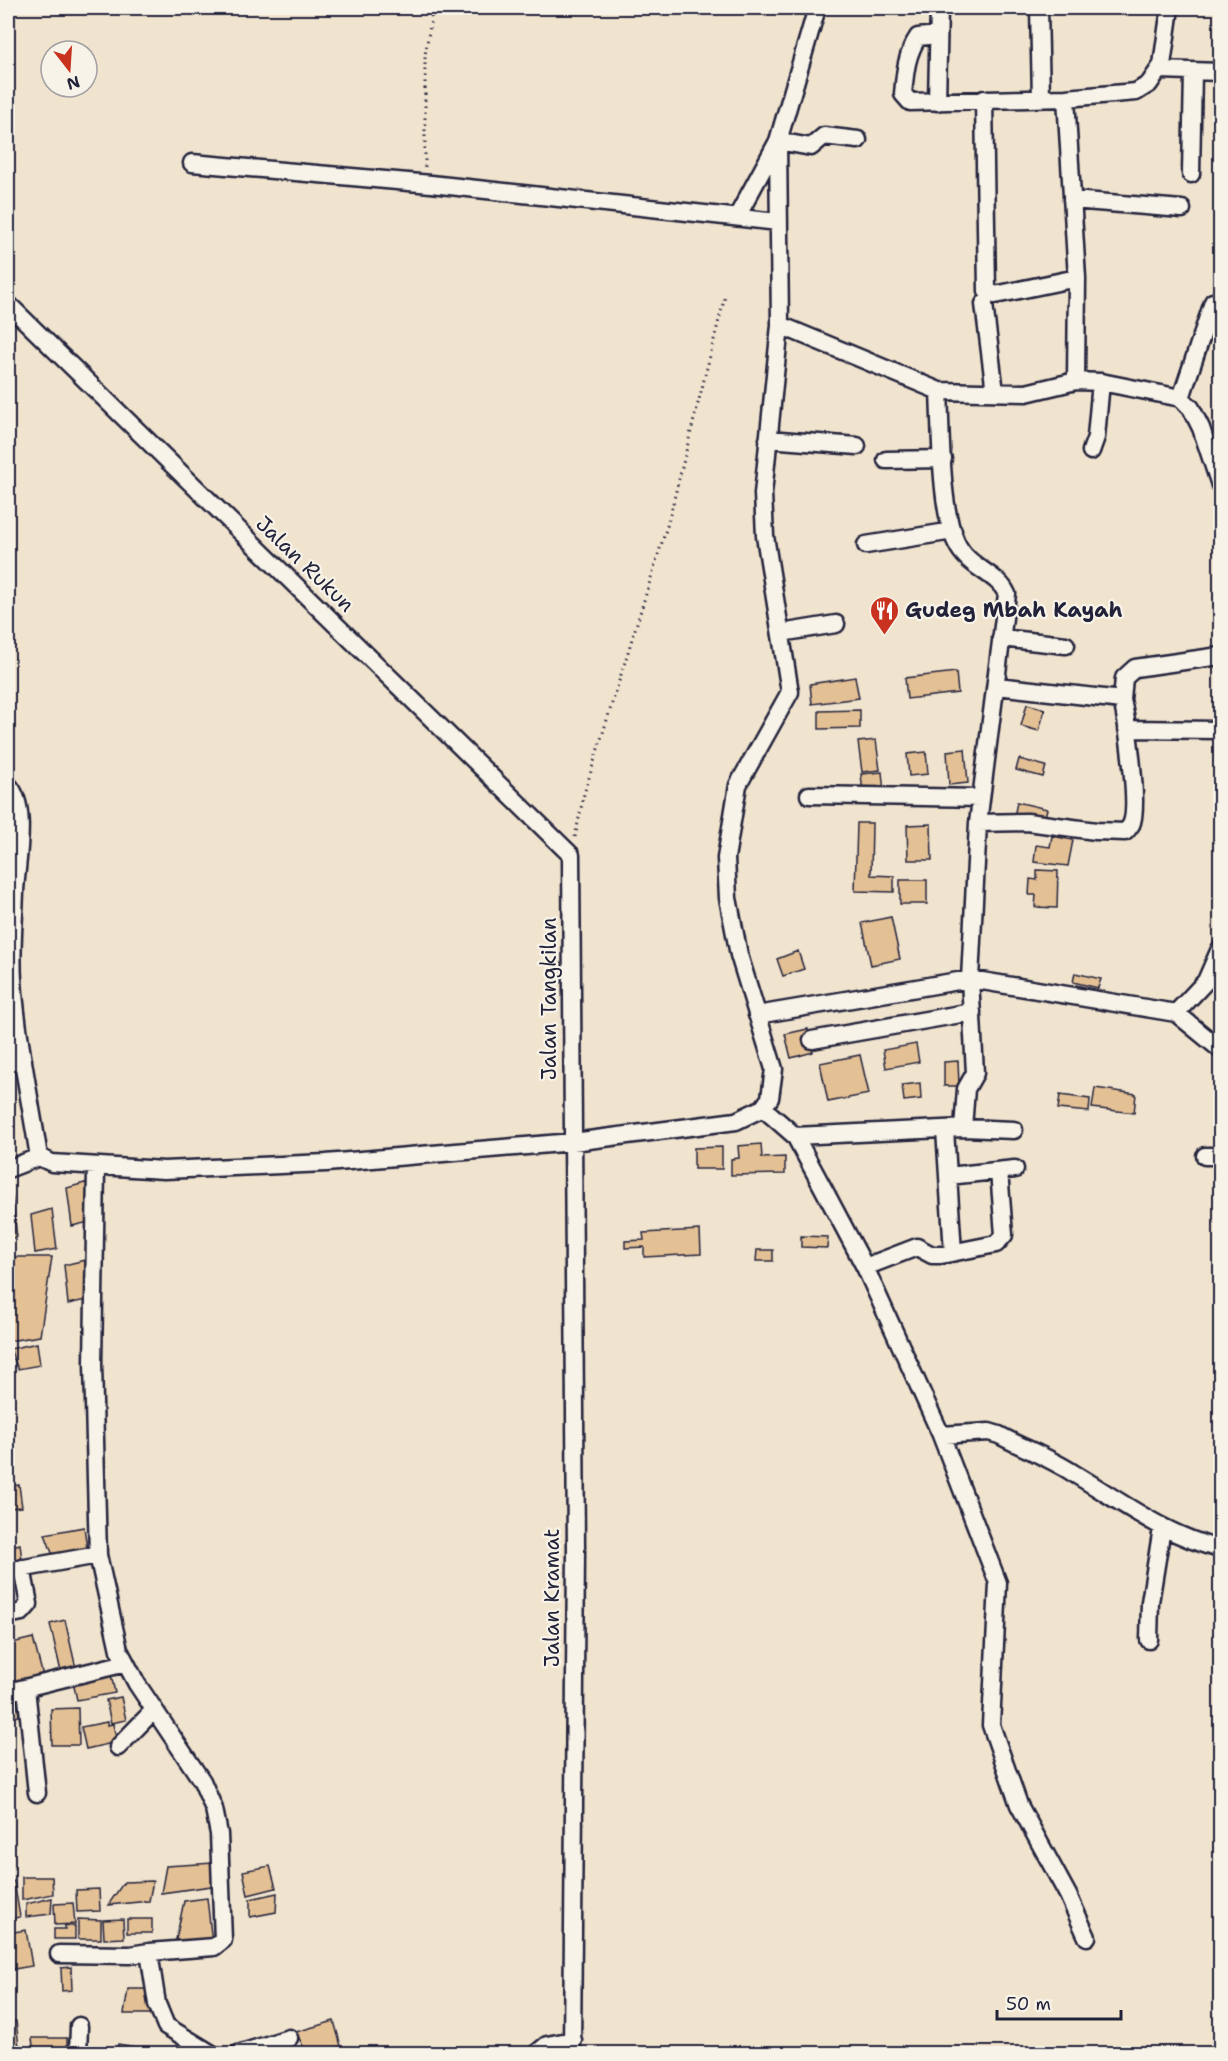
<svg xmlns="http://www.w3.org/2000/svg" width="1228" height="2061" font-family="'Shantell Sans',sans-serif">
<style>
.building{fill:#e4c095;stroke:#22223b;stroke-width:1.5}
.lines{fill:none;stroke-linecap:round;stroke-linejoin:round}
.minor-casing{stroke:#22223b;stroke-width:21}
.path{stroke:#22223b;stroke-width:3;stroke-dasharray:1.5 4.5;stroke-linecap:butt}
.minor{stroke:#f7f3e8;stroke-width:16}
.labels{text-anchor:middle;stroke-width:4.5;stroke-linejoin:round;paint-order:stroke}
.street-label{font-size:21px;fill:#22223b;stroke:#f7f3e8}
.poi-label{font-size:21px;font-weight:bold;fill:#22223b;stroke:#f7f3e8;text-anchor:start}
</style>
<rect width="100%" height="100%" fill="#f1e4cf"/>
<filter id="ink" filterUnits="userSpaceOnUse"><feTurbulence type="fractalNoise" baseFrequency=".0167" numOctaves="2"/><feDisplacementMap in="SourceGraphic" scale="12" xChannelSelector="R" yChannelSelector="G"/><feConvolveMatrix kernelMatrix="1 2 1 2 8 2 1 2 1" color-interpolation-filters="sRGB"/></filter>
<g filter="url(#ink)">
<!-- building -->
<path class="building" d="M956,672L958,693L907,699L905,678Z
M855,677L859,698L812,704L810,684Z
M1027,704L1045,709L1039,731L1021,726Z
M860,710V728L819,729V711Z
M876,740L880,770L862,772L858,742Z
M965,749L968,783L949,785L947,751Z
M926,752L928,774L909,776L907,754Z
M1019,759L1046,766L1043,777L1016,770Z
M882,772L884,792L863,794L861,774Z
M1017,802L1047,809L1043,823L1014,817Z
M857,823H872L871,875L894,876V892L855,891Z
M931,824L932,860H908L907,825Z
M1052,836L1073,840L1068,866L1034,862L1036,845L1050,847Z
M1037,870L1058,871L1057,908L1035,907L1036,895H1029L1030,879L1037,880Z
M900,880H927V904H900Z
M891,917L900,959L871,965L862,923Z
M798,951L804,969L783,976L777,959Z
M1075,973L1101,979L1098,988L1073,982Z
M1076,985L1098,990L1096,999L1074,993Z
M808,1029L813,1052L791,1058L785,1034Z
M916,1044L919,1062L886,1068L883,1050Z
M860,1055L869,1094L828,1102L820,1063Z
M958,1061L959,1086H944V1062Z
M920,1083L921,1099L904,1101L902,1085Z
M1095,1088L1136,1094L1134,1113L1092,1108Z
M1060,1095L1090,1099L1089,1112L1058,1109Z
M761,1144L762,1158L785,1157V1174L731,1175V1159L739,1158L738,1146Z
M722,1147V1169H694V1148Z
M88,1182L89,1222L72,1226L67,1188Z
M12,1197L17,1237L8,1239V1199Z
M52,1209L57,1249L35,1253L31,1215Z
M700,1230L701,1254L644,1257V1247L625,1248V1241L644,1240L643,1233Z
M801,1236L828,1237L827,1248L801,1247Z
M757,1250H773V1261H756Z
M8,1257H52L40,1336L8,1341Z
M85,1260L90,1299L68,1304L64,1265Z
M37,1343L40,1365L18,1369L10,1349Z
M19,1485L22,1507L8,1508V1487Z
M84,1527L87,1548L55,1561L45,1534Z
M20,1544L22,1560L8,1565V1547Z
M65,1620L77,1673L62,1676L50,1624Z
M33,1638L44,1680L8,1688V1644Z
M110,1670L115,1693L77,1700L73,1682Z
M8,1694L16,1696L19,1716L8,1718Z
M121,1697L126,1720L111,1723L106,1700Z
M78,1708L79,1745H52L51,1709Z
M107,1722V1725L113,1724L117,1742L86,1749L81,1727Z
M214,1863L211,1886L161,1893L166,1866Z
M270,1866L276,1888L248,1895L243,1871Z
M22,1877H52L53,1894L22,1900Z
M14,1881L20,1917L8,1919V1882Z
M153,1881L149,1901L108,1905L124,1882Z
M99,1889L100,1911L77,1912L76,1890Z
M277,1893L276,1912L250,1917V1899Z
M52,1898L51,1914L26,1917V1904Z
M207,1898L212,1943L175,1944L184,1901Z
M73,1903L75,1924L55,1925L54,1904Z
M78,1919L101,1920V1939H78Z
M123,1919L124,1938L104,1939L103,1920Z
M127,1919H152V1933H127Z
M65,1926H75V1939H54V1929H65Z
M26,1930L32,1966L8,1970V1933Z
M71,1967L72,1990L62,1991L61,1968Z
M128,1989H152V2014H124Z
M16,2021L19,2047L8,2049V2022Z
M334,2021L341,2046L320,2054H307L296,2032Z
M32,2038H67V2054H34Z
M118,2044L154,2050L153,2054H116Z"/>
<g class="lines">
<defs>
<path id="minor" d="M1039,8L1041,98
M938,35L918,37C906,55 905,73 903,94L910,102L1066,98L1136,92L1149,84L1162,65L1170,8
M1160,70L1220,72
M1066,98L1077,278L1076,381
M984,99L987,291L995,295L1077,278
M937,102L939,8
M192,163L431,184L778,222
M1191,174L1193,73
M1072,200L1182,209
M737,217L778,141L811,147L824,136L858,140
M8,304L571,855L576,1551L572,2054
M984,304L995,392
M780,325L939,391L1026,393L1076,381L1101,382L1181,398L1191,408L1201,428L1220,485
M939,391C941,430 940,509 956,542C968,569 997,572 1007,594L978,823L970,979L975,1073L966,1089L963,1128
M1181,398L1213,302
M768,439L857,446
M1091,451L1096,437L1101,382
M886,460L943,459
M866,545L953,531
M781,633L836,624
M1001,638L1066,645
M1122,700L1124,678L1135,668L1220,656
M1127,729L1220,730
M8,785C29,806 16,864 15,892C14,921 11,950 13,980C17,1039 30,1098 39,1157
M809,795L981,798
M978,823L1027,822L1096,831L1125,832C1125,832 1131,826 1131,825C1140,808 1127,721 1122,700L997,686
M1176,1013L1206,981L1220,949
M757,1015L970,979L1176,1013L1220,1049
M812,1040L972,1012
M8,1063L23,1060
M763,1108L795,1136L822,1186L865,1267L941,1435L989,1432L999,1435C1023,1448 1050,1458 1073,1473C1122,1502 1164,1535 1220,1549
M945,1130L953,1252
M795,1136L963,1128L1014,1130
M1205,1156H1220
M96,1168L93,1364L98,1555L119,1650L137,1684L202,1781L214,1809L219,1834L223,1940L214,1947L149,1952
M8,1169L39,1157L52,1163L164,1170L326,1163L573,1142L736,1121L763,1108L770,1098L774,1069L739,955L728,898L726,858L738,785L790,692L765,536L763,494L780,325L778,141L817,8
M948,1176L1015,1169
M865,1267L917,1247L932,1255H941L996,1244L1004,1235L999,1171
M941,1435L998,1583L991,1725L1019,1805L1068,1895L1087,1937
M8,1571L98,1555
M8,1615L22,1612L29,1604L22,1568
M1149,1640L1150,1602L1162,1528
M26,1688L37,1793
M8,1692L126,1663
M118,1747L154,1710
M59,1954L130,1955L149,1952L157,2004L166,2026L212,2054
M78,2054L79,2026
M238,2054L289,2038
M536,2054L547,2045L573,2040"/>
</defs>
<!-- minor casing -->
<use href="#minor" class="minor-casing"/>
<!-- path -->
<path class="path" d="M425,167V55L433,8
M575,837L584,794L668,523L725,296"/>
<!-- minor -->
<use href="#minor" class="minor"/>
</g>
</g>
<!-- icons -->
<defs>
<symbol id="restaurant-pin" viewBox="-11 -11 22 30"><path d="M0 17L-7.5 6A9.5 9.5 0 1 1 7.5 6Z" fill="#c8321e" stroke="#f7f3e8"/><path d="M-5-6h1v4h1v-4h1v4h1v-4h1v5L-1.5 .5V6h-2V.5L-5-1ZM5-6V6H3V1.5H1.5Q1.5-4 5-6Z" fill="#fff"/></symbol>
</defs>
<g fill-rule="evenodd">
<use href="#restaurant-pin" x="868" y="594" width="33" height="45"/>
</g>
<g class="labels">
<!-- street labels -->
<g class="street-label">
<text transform="translate(305 564) rotate(44)" y="7">Jalan Rukun</text>
<text transform="translate(549 999) rotate(-90)" y="7">Jalan Tangkilan</text>
<text transform="translate(552 1598) rotate(-90)" y="7">Jalan Kramat</text>
</g>
<!-- poi labels -->
<g class="poi-label">
<text x="905" y="617">Gudeg Mbah Kayah</text>
</g>
</g>
<!-- margin -->
<rect width="1228" height="2061" fill="none" stroke="#f7f3e8" stroke-width="30"/>
<rect x="15" y="15" width="1198" height="2031" fill="none" stroke="#22223b" stroke-width="2" filter="url(#ink)"/>
<!-- north arrow -->
<g transform="translate(69 69) rotate(163)"><circle r="28" fill="#f7f3e8" stroke="#a29fa3" stroke-width="1.5"/>
<path d="M0-4.5L10 22L0 15L-10 22Z" fill="#c8321e"/>
<text y="-9" font-size="16" font-weight="bold" text-anchor="middle" fill="#22223b">N</text>
</g>
<!-- scale -->
<path d="M997 2010v9h124v-9" fill="none" stroke="#22223b" stroke-width="3"/>
<text x="1006" y="2010" font-size="18" fill="#22223b" stroke="#f7f3e8" stroke-width="4.5" paint-order="stroke">50 m</text>
</svg>
